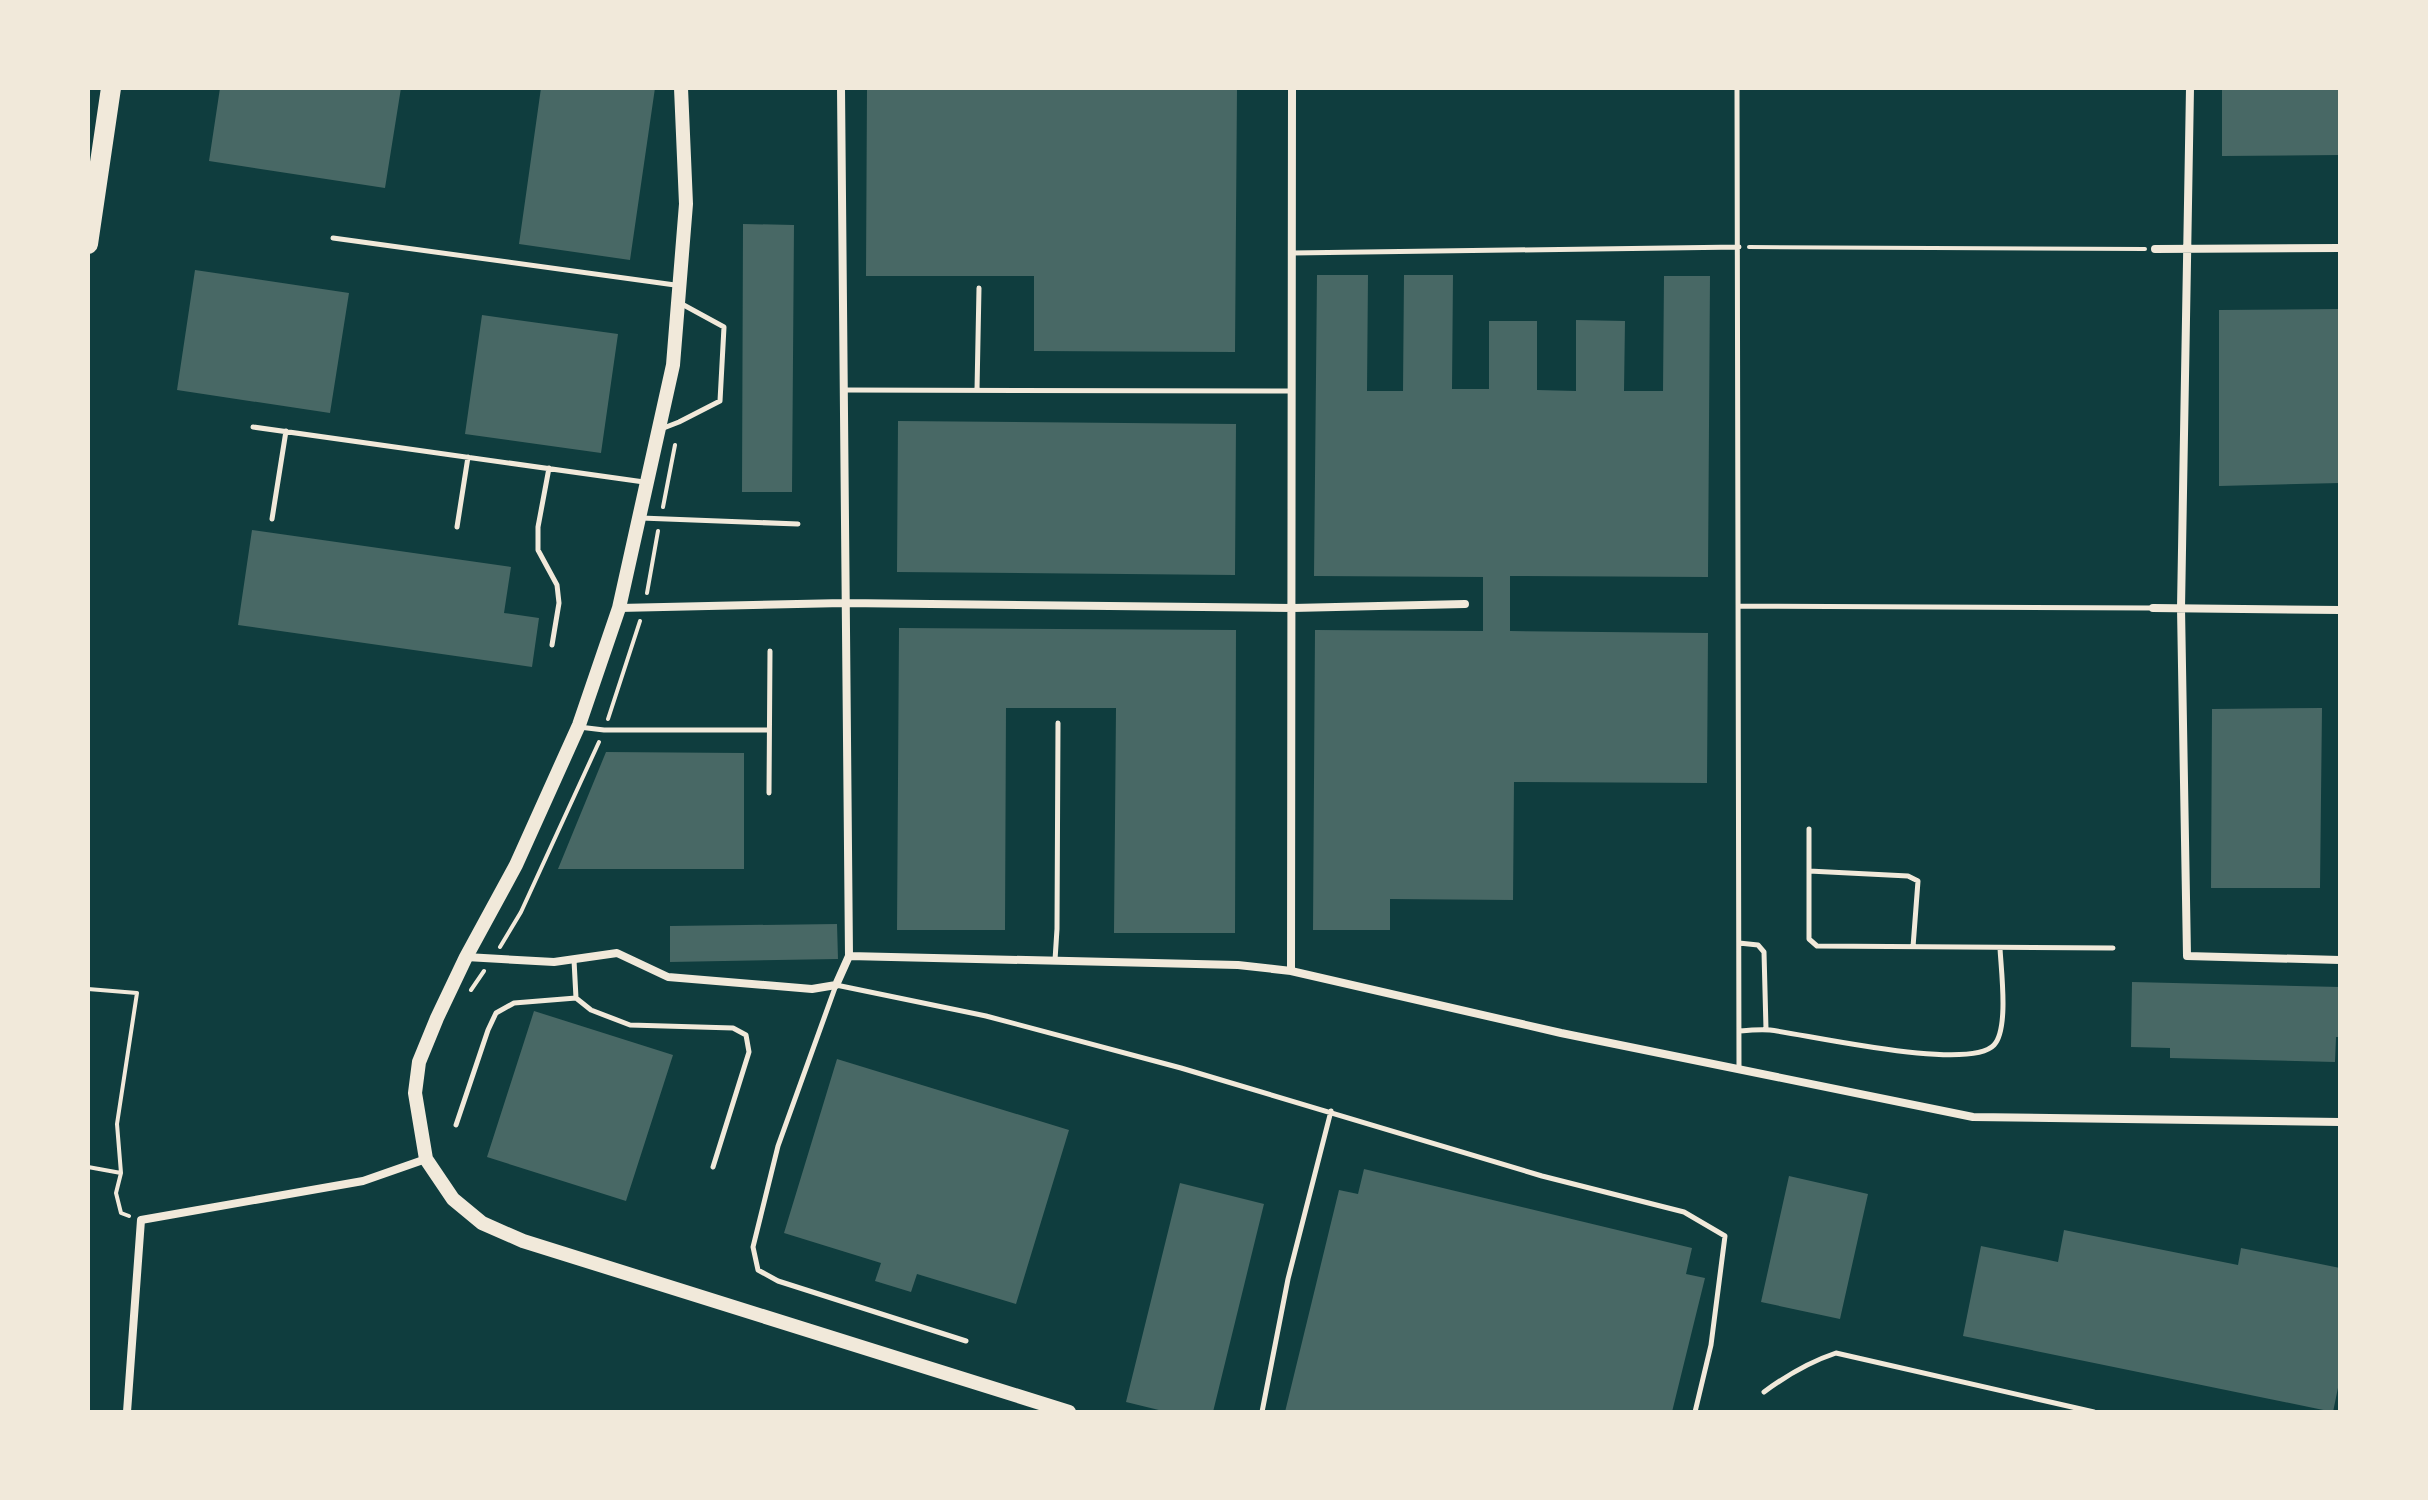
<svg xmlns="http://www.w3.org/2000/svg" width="2428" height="1500" font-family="'Work Sans',sans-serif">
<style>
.building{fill:#486865}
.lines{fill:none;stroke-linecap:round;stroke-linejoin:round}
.path{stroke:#f1e9da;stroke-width:4}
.service{stroke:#f1e9da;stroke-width:5}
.minor{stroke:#f1e9da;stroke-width:8}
.tertiary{stroke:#f1e9da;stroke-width:14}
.motorway{stroke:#f1e9da;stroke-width:20}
</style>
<rect width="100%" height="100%" fill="#0f3d3e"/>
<!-- building -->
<path class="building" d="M220,88H401L385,188L209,161Z
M541,88H655L630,260L519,244Z
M867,88H1237L1235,352L1034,351V276H866Z
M2222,88H2340V155L2222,156Z
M743,224L794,225L792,492H742Z
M195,270L349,293L330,413L177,390Z
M1317,275H1368L1367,391H1403L1404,275H1453L1452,389H1489V321H1537V390L1576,391V320L1625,321L1624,391H1663L1664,276H1710L1708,577L1510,576V631L1708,633L1707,783L1514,782L1513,900L1390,899V930H1313L1315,630L1483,631V577L1314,576Z
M2340,309V483L2219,486V310Z
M482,315L618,334L601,453L465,434Z
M898,421L1236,424L1235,575L897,572Z
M252,530L511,567L504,613L539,618L532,667L238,625Z
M899,628L1236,630L1235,933H1114L1116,708H1006L1005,930H897Z
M2322,708L2320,888H2211L2212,709Z
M606,752L744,753V869H558Z
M837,924L838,959L670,962V926Z
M2132,982L2340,987V1037H2336L2335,1062L2170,1058V1048L2131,1047Z
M534,1011L673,1055L626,1201L487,1157Z
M837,1059L1069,1130L1016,1304L917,1274L911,1292L875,1281L881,1263L784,1233Z
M1364,1169L1692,1248L1686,1274L1705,1278L1672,1412H1285L1339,1190L1358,1194Z
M1789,1176L1868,1194L1840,1319L1761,1302Z
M1180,1183L1264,1204L1213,1412H1167L1126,1402Z
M2064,1230L2238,1265L2241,1248L2340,1268V1378L2333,1412L1963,1336L1981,1246L2058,1262Z"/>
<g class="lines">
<!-- path -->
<path class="path" d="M1749,247L2145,249
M663,507L675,445
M647,593L658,531
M608,719L640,621
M500,947L521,912L599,742
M88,989L137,993L117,1124L121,1173L116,1193L121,1213L129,1216
M471,990L484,971
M88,1167L121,1173"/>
<!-- service -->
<path class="service" d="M1737,88L1739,1070
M333,238L675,285
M1292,253L1739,247
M844,390L1292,391
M977,390L979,288
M253,427L644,482
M661,429L679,422L720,401L724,327L680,303
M549,468L538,527V550L557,585L559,603L552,645
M641,518L798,524
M272,519L286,431
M457,527L468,457
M1739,606L2153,608
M579,727L604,730H769
M769,793L770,651
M1809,829V939L1817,946L2113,948
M1809,871L1908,876L1918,881L1913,947
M1739,943L1758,945L1764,952L1766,1029
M574,960L576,998
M1055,960L1057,929L1058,723
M1740,1031C1750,1030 1760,1029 1770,1030C1810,1035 1969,1072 1994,1045C2009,1029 2001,970 2000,948
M456,1125L488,1030L496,1013L514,1003L576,998L591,1010L630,1025L733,1028L746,1035L749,1052L713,1167
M966,1341L778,1281L758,1270L753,1247L778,1146L836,985L986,1016L1181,1068L1542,1176L1684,1212L1725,1236L1711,1345L1695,1412
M1764,1392C1787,1375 1809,1362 1836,1353L2094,1412
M1262,1412L1288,1279L1331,1111"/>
<!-- minor -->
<path class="minor" d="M2190,88L2181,608L2187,956L2340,960
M2155,249L2340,248
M619,608L844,603L1293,608L1465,604
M2153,608L2340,610
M849,956L1238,965L1291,971L1561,1033L1973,1117L2340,1122
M466,957L554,962L617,953L668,977L812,989L836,985L849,956L841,88
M1291,971L1292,88
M127,1412L141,1220L363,1181L426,1159"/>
<!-- tertiary -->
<path class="tertiary" d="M681,88L686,204L673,365L619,608L579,725L516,865L466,957L437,1018L419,1062L415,1093L426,1159L453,1199L482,1223L523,1241L1069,1412"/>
<!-- motorway -->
<path class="motorway" d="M88,244L111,88"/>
</g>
<!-- border -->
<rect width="2428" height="1500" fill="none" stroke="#f1e9da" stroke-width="180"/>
</svg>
